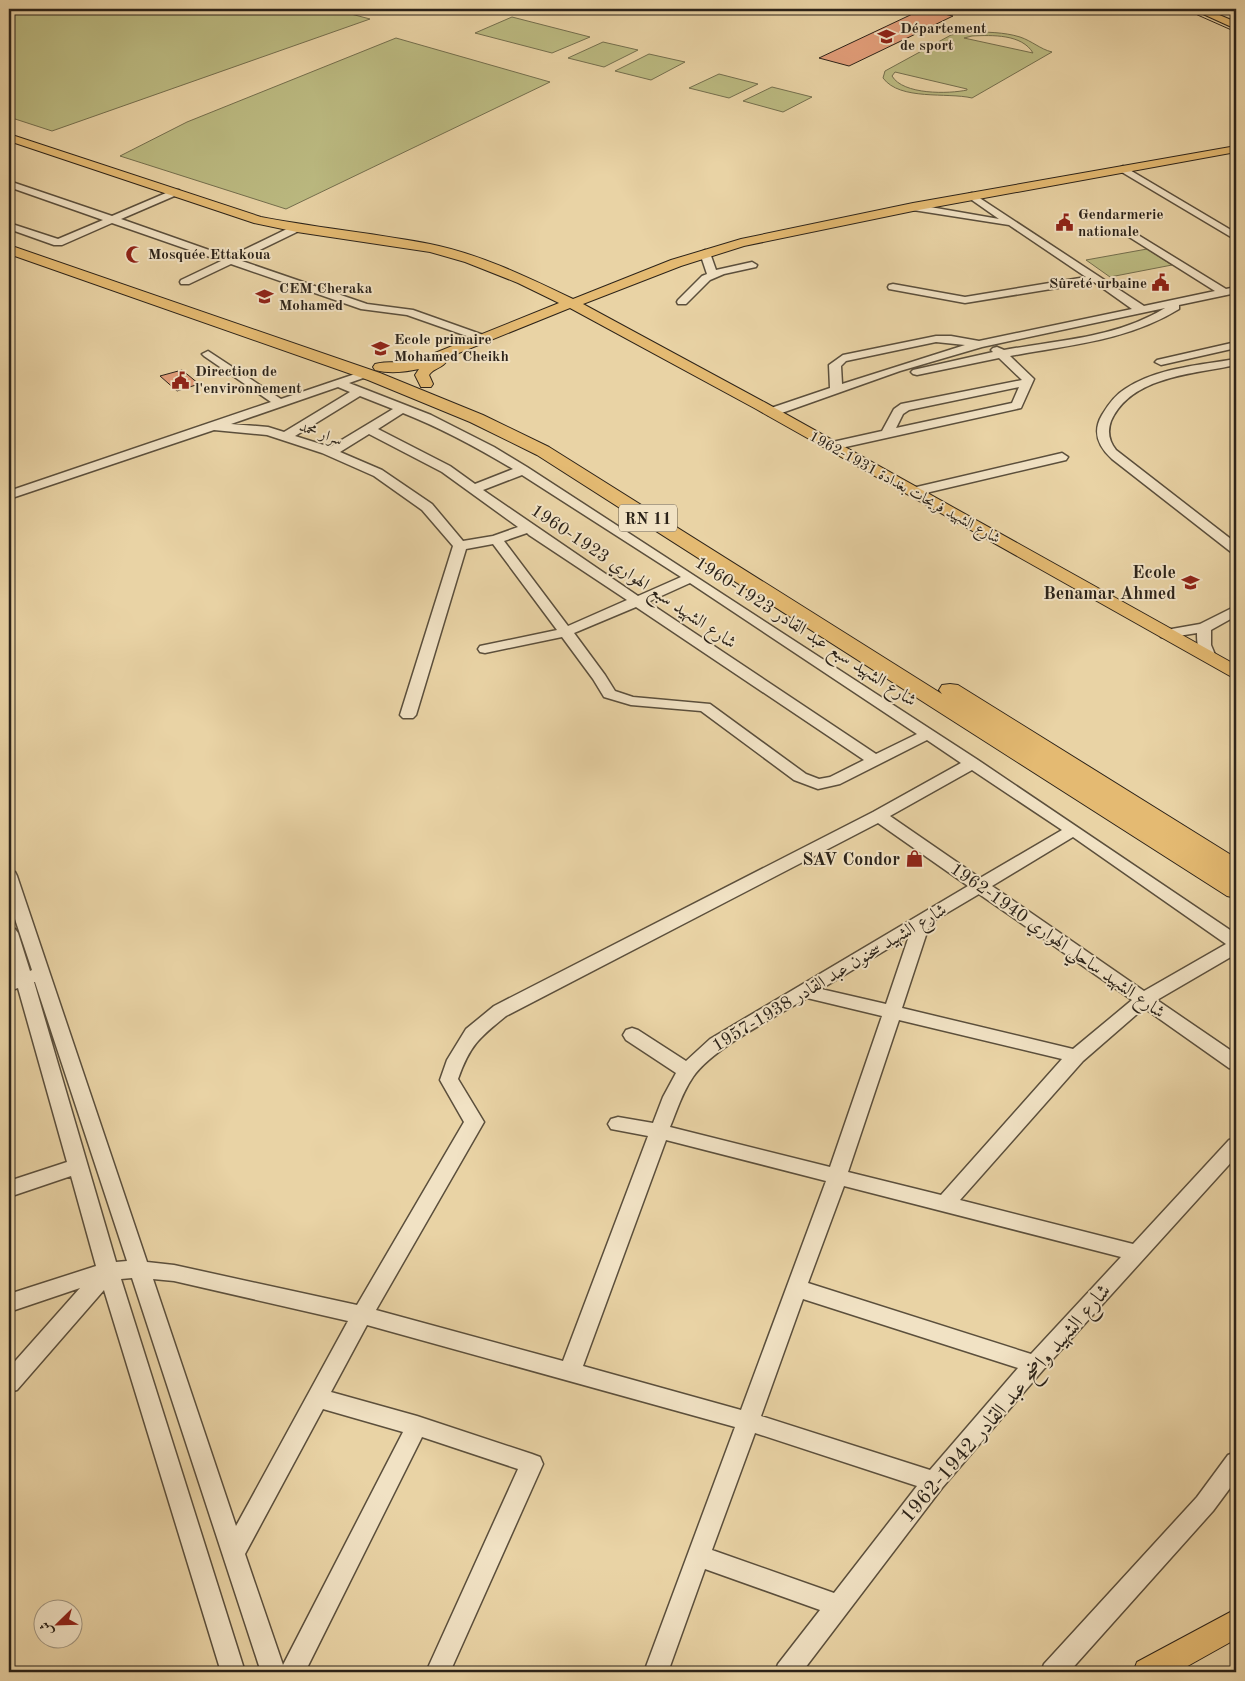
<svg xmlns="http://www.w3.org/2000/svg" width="1245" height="1681" font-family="'Old Standard TT',Amiri,serif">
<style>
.green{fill:#bcbb82;stroke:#746f4e;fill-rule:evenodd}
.building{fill:#e29e7a;stroke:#2c2319}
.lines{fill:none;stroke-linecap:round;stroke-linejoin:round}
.minor-casing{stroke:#5b4f3c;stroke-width:3}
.major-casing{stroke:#2c2319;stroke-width:2}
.highway-casing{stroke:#2c2319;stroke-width:2}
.minor{fill:#f1e2c4;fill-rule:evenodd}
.major{fill:#e4ba72;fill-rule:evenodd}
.highway{fill:#e4ba72;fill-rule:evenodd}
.tram{stroke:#2c2319;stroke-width:1}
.labels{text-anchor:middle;stroke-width:4;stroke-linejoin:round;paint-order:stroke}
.far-poi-label{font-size:15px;font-weight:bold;fill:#2c2319;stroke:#f1e2c4;text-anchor:start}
.far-street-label{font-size:15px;fill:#2c2319;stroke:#f1e2c4}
.shield{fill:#f1e2c4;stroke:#675c4c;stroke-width:1}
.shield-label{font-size:16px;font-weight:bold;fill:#2c2319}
.poi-label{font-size:18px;font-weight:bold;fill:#2c2319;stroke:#f1e2c4;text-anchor:end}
.street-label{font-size:18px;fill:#2c2319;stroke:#f1e2c4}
.near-street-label{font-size:21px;fill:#2c2319;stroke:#f1e2c4}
</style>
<rect width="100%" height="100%" fill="#e9d3a5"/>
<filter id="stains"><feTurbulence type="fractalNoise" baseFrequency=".004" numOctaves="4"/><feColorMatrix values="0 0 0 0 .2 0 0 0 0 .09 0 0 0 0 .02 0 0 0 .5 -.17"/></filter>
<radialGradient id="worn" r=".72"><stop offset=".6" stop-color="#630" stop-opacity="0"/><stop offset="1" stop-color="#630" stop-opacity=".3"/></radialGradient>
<!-- green -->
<path class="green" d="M9,9H332L370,19L52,131L9,117Z
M512,17L590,37L552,53L475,33Z
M969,32C986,32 1004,32 1020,37C1032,41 1040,49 1052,52L972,98C947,92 900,101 883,78L885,71L951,35ZM972,36C992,35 1022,34 1033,53L964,38ZM895,72L967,89V90C949,94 903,95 892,76Z
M396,38L550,82L286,209L120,156L187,122Z
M603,42L638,50L604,67L568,58Z
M649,54L685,62L651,80L615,71Z
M719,74L758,84L729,98L689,88Z
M772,87L812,97L783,112L743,101Z
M1147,249L1172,265L1110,277L1086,260Z"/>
<!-- building -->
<path class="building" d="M923,9L953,16L849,66L819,58Z
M182,370L199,384L177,391L160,376Z"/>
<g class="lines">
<defs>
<path id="minor" d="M1123,166L1236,233V240L1120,171L1118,169Z
M9,181L112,216L173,190H179V194L121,219L229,257L293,226H301V230L239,260L367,304L413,310L489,337L491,339L485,342L481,341L407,315L361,309L231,264L189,284H181L180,282L181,280L221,261L112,223L62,245H54L9,229V223L58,239L103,220L9,187Z
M972,193L1144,306L1215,291L1126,235V231L1130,230L1226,289L1236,287V293L1179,305V309C1127,341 1069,345 1010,356L1034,379L1021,408L832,450L826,446L828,443L882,431L894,409L901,404L1022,380L999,358L917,375L913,374L911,372L913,370L993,352L991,350L993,348L997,347L1004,350C1059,340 1116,338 1165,308L982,347L900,371L776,415H768L766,412L768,409L830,388L829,365L843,355L936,336H951L979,341L1132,309L1094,282L965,303L889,289L888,287L889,285L893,284L965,297L1086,277L1009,225L913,210L908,207L913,204L999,219L969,198V194ZM936,342L965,345L842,384L841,366L846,361ZM1019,387L1012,403L896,428L903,414L909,410Z
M705,250L710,253L716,270L752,262L757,265L756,267L724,274L710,280L686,304H678L677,302L678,300L702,276L707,274L700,253Z
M1236,342V348L1161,365L1155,362L1157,360Z
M208,351L281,399L361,372H369L371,374L369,376L349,383L431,415L494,447L527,467L978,760L1236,934V954L1157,1000L1236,1054V1070L1229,1068L1144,1008L1083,1061L960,1200L1133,1244L1229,1140L1236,1138V1157L1043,1370L942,1488L802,1672H775L778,1664L820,1610L705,1569L668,1672H644L735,1427L367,1325L331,1392L417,1416L532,1454L540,1457L543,1464L450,1672H426L518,1469L422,1437L305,1672H261L132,1278L121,1279L245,1672H221L104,1290L17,1390L9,1392V1368L80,1288L9,1312V1294L96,1266L71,1176L9,1197V1181L67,1162L18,988L9,991V978L14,976L9,960V927L15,929L18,933L30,971L32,970L9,901V871L15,872L17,876L147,1262L174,1265L357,1305L464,1122L440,1080L447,1060L466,1029L494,1006L873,812L961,763L927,740L840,784L818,789L794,780L701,711L631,705L604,697L593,679L562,637L485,653L480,652L478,649L480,646L557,630L493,544L466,549L416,715L413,718H403L400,715L453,546L422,510L374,476L322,453L267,435L214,430L9,499V491L271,402L204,356L202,354ZM338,387L350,392L284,432L268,427L231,424ZM360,396L393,409L330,447L295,436ZM403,413C441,428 478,448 513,469L475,484L450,466L378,429ZM369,434L442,472L518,527L493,536L463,541L432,504L382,470L340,452ZM522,475L681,577L638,596L483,490ZM527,533L529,535L627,600L568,626L504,541ZM690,583L917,734L876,754L648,602ZM636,607L864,760L830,777L819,779L806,774L710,704L633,697L615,691L605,675L574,633ZM972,770L1062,830L980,878L890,816ZM878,823L968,886L710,1039L686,1061L638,1030L632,1028L626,1030L623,1035L626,1040L676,1073L663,1097L653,1123L618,1117L611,1119L608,1124L611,1129L648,1136L563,1361L376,1310L484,1122L458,1079C470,1045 479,1038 506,1016ZM1073,837L1226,944L1144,991L992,886ZM979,894L1132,1000L1073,1049L902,1008L930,923ZM909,936L886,1004L821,989ZM34,982H35L127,1261L116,1262ZM807,998L882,1016L830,1167L670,1127C677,1110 682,1093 693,1077C713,1048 775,1017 807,998ZM899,1020L1062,1059L941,1195L848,1172ZM666,1140L826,1181L741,1410L583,1366ZM844,1186L1121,1257L1031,1354L808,1283ZM153,1279L174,1281L348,1321L236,1526ZM803,1299L1018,1368L930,1470L761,1416ZM323,1409L403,1432L283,1665L245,1554ZM755,1433L917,1486L834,1593L712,1550Z
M1236,359V365C1194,374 1131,376 1111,421C1107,432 1109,441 1116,450L1236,543V553L1231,552L1112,459C1098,446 1092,432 1102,415C1108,405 1115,395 1125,389C1156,368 1200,365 1236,359Z
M1062,453L1068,457L1066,460L913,496L907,492L908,489Z
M1236,606V616L1211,630V645L1216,657L1214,660H1204C1198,651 1197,644 1197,633L1166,638L1161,637L1159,634L1161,631L1166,630L1200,624Z
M1236,1452V1480L1213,1511L1069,1672H1041L1044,1664L1197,1497L1228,1455Z"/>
<path id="major" d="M1192,9H1205L1236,22V29Z
M9,134L261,217C317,228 374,233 430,244C480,254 527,277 573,299L671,260L741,239L913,203L1236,146V152L913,211L744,246L681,266L583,304L766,403L1236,665V677L1230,676L756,409L570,308L444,359L446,362C442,368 434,368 429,375L433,384L431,387H421L415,375L419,369C404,372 390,374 375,370L373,367L375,364C387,361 402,363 415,361L559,303L518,283L465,262L430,252L297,232L254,223L9,141Z
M1236,1609V1639L1177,1672H1133L1137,1662Z"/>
<path id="highway" d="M9,245L380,373L483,415L549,447L942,694L939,690L942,685L950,684L958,685L1236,858V877L1231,875L1236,879V898L1227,896L537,455L470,422L368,380L9,254Z"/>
</defs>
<!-- minor casing -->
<use href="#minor" class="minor-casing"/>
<!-- major casing -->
<use href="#major" class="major-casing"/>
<!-- highway casing -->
<use href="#highway" class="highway-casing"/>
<!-- minor -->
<use href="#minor" class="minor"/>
<!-- major -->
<use href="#major" class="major"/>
<!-- highway -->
<use href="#highway" class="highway"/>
<!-- tram -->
<path class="tram" d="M1184,9L1236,32"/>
</g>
<!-- icons -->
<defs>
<symbol id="university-bare" viewBox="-9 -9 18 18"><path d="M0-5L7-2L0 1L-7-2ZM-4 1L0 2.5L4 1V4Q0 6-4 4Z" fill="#8f2418" stroke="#f1e2c4" stroke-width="2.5" paint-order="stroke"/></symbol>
<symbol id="civic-bare" viewBox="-9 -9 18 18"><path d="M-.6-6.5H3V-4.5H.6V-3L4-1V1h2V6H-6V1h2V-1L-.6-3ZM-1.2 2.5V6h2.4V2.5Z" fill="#8f2418" stroke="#f1e2c4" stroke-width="2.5" paint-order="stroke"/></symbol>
<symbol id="mosque-bare" viewBox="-9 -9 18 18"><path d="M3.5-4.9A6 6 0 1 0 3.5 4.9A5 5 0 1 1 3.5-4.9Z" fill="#8f2418" stroke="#f1e2c4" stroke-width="2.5" paint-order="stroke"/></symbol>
<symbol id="school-bare" viewBox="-9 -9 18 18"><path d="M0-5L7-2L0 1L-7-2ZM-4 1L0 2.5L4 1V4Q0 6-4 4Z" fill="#8f2418" stroke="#f1e2c4" stroke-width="2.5" paint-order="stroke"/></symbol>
<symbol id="shop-bare" viewBox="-9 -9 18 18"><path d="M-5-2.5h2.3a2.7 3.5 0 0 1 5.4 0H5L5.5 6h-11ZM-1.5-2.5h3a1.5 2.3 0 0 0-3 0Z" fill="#8f2418" stroke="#f1e2c4" stroke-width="2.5" paint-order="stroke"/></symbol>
</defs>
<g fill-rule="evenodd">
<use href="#university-bare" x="874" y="24" width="25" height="25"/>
<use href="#civic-bare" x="1052" y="210" width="25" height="25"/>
<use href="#mosque-bare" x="122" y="242" width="25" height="25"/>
<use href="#civic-bare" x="1148" y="270" width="25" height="25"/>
<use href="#school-bare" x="252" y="284" width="25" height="25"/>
<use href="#school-bare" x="368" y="336" width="25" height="25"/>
<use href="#civic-bare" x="168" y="368" width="25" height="25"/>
<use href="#school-bare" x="1178" y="570" width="25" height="25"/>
<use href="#shop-bare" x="902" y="846" width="25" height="25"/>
</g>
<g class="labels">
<!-- far-poi labels -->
<g class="far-poi-label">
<text x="900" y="33">Département<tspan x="900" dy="17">de sport</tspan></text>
<text x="1078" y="219">Gendarmerie<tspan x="1078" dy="17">nationale</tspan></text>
<text x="148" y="259">Mosquée Ettakoua</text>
<text x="1147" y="288" text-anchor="end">Sûreté urbaine</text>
<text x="279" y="293">CEM Cheraka<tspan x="279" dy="17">Mohamed</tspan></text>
<text x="394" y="344">Ecole primaire<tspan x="394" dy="17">Mohamed Cheikh</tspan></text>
<text x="195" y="376">Direction de<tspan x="195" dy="17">l'environnement</tspan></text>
</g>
<!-- far-street labels -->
<g class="far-street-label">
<text transform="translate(321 433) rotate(20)" y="5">سرار محمد</text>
<text transform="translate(905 487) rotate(29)" y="5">شارع الشهيد فريحات بغدادة 1931-1962</text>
</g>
<!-- shield labels -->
<rect class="shield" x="619" y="504.5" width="58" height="27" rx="4"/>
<g class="shield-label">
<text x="648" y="524">RN 11</text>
</g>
<!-- poi labels -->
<g class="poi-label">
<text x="1176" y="578">Ecole<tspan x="1176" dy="21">Benamar Ahmed</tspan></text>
<text x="900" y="865">SAV Condor</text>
</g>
<!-- street labels -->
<g class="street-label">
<text transform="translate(634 576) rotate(34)" y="6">شارع الشهيد سبع الهواري 1923-1960</text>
<text transform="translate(806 631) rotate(33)" y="6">شارع الشهيد سبع عبد القادر 1923-1960</text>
<text transform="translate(1058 940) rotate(35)" y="6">شارع الشهيد ساحلي الهواري 1940-1962</text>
<text transform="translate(829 977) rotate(-31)" y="6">شارع الشهيد سحنون عبد القادر 1938-1957</text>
</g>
<!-- near-street labels -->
<g class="near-street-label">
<text transform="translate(1005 1403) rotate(-49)" y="7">شارع الشهيد واضح عبد القادر 1942-1962</text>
</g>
</g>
<!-- margin -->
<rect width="1245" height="1681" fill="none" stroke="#e9d3a5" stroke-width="30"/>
<rect x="10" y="10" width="1225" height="1661" fill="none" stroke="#2c2319" stroke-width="2.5"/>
<rect x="15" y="15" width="1215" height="1651" fill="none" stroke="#2c2319"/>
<!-- north arrow -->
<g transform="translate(58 1624) rotate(247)"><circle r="24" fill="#f1e2c4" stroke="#a29680"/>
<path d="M0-4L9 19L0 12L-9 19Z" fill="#8f2418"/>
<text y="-8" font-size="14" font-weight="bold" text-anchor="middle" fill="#2c2319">ش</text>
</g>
<rect width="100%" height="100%" filter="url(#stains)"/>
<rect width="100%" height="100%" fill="url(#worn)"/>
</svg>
